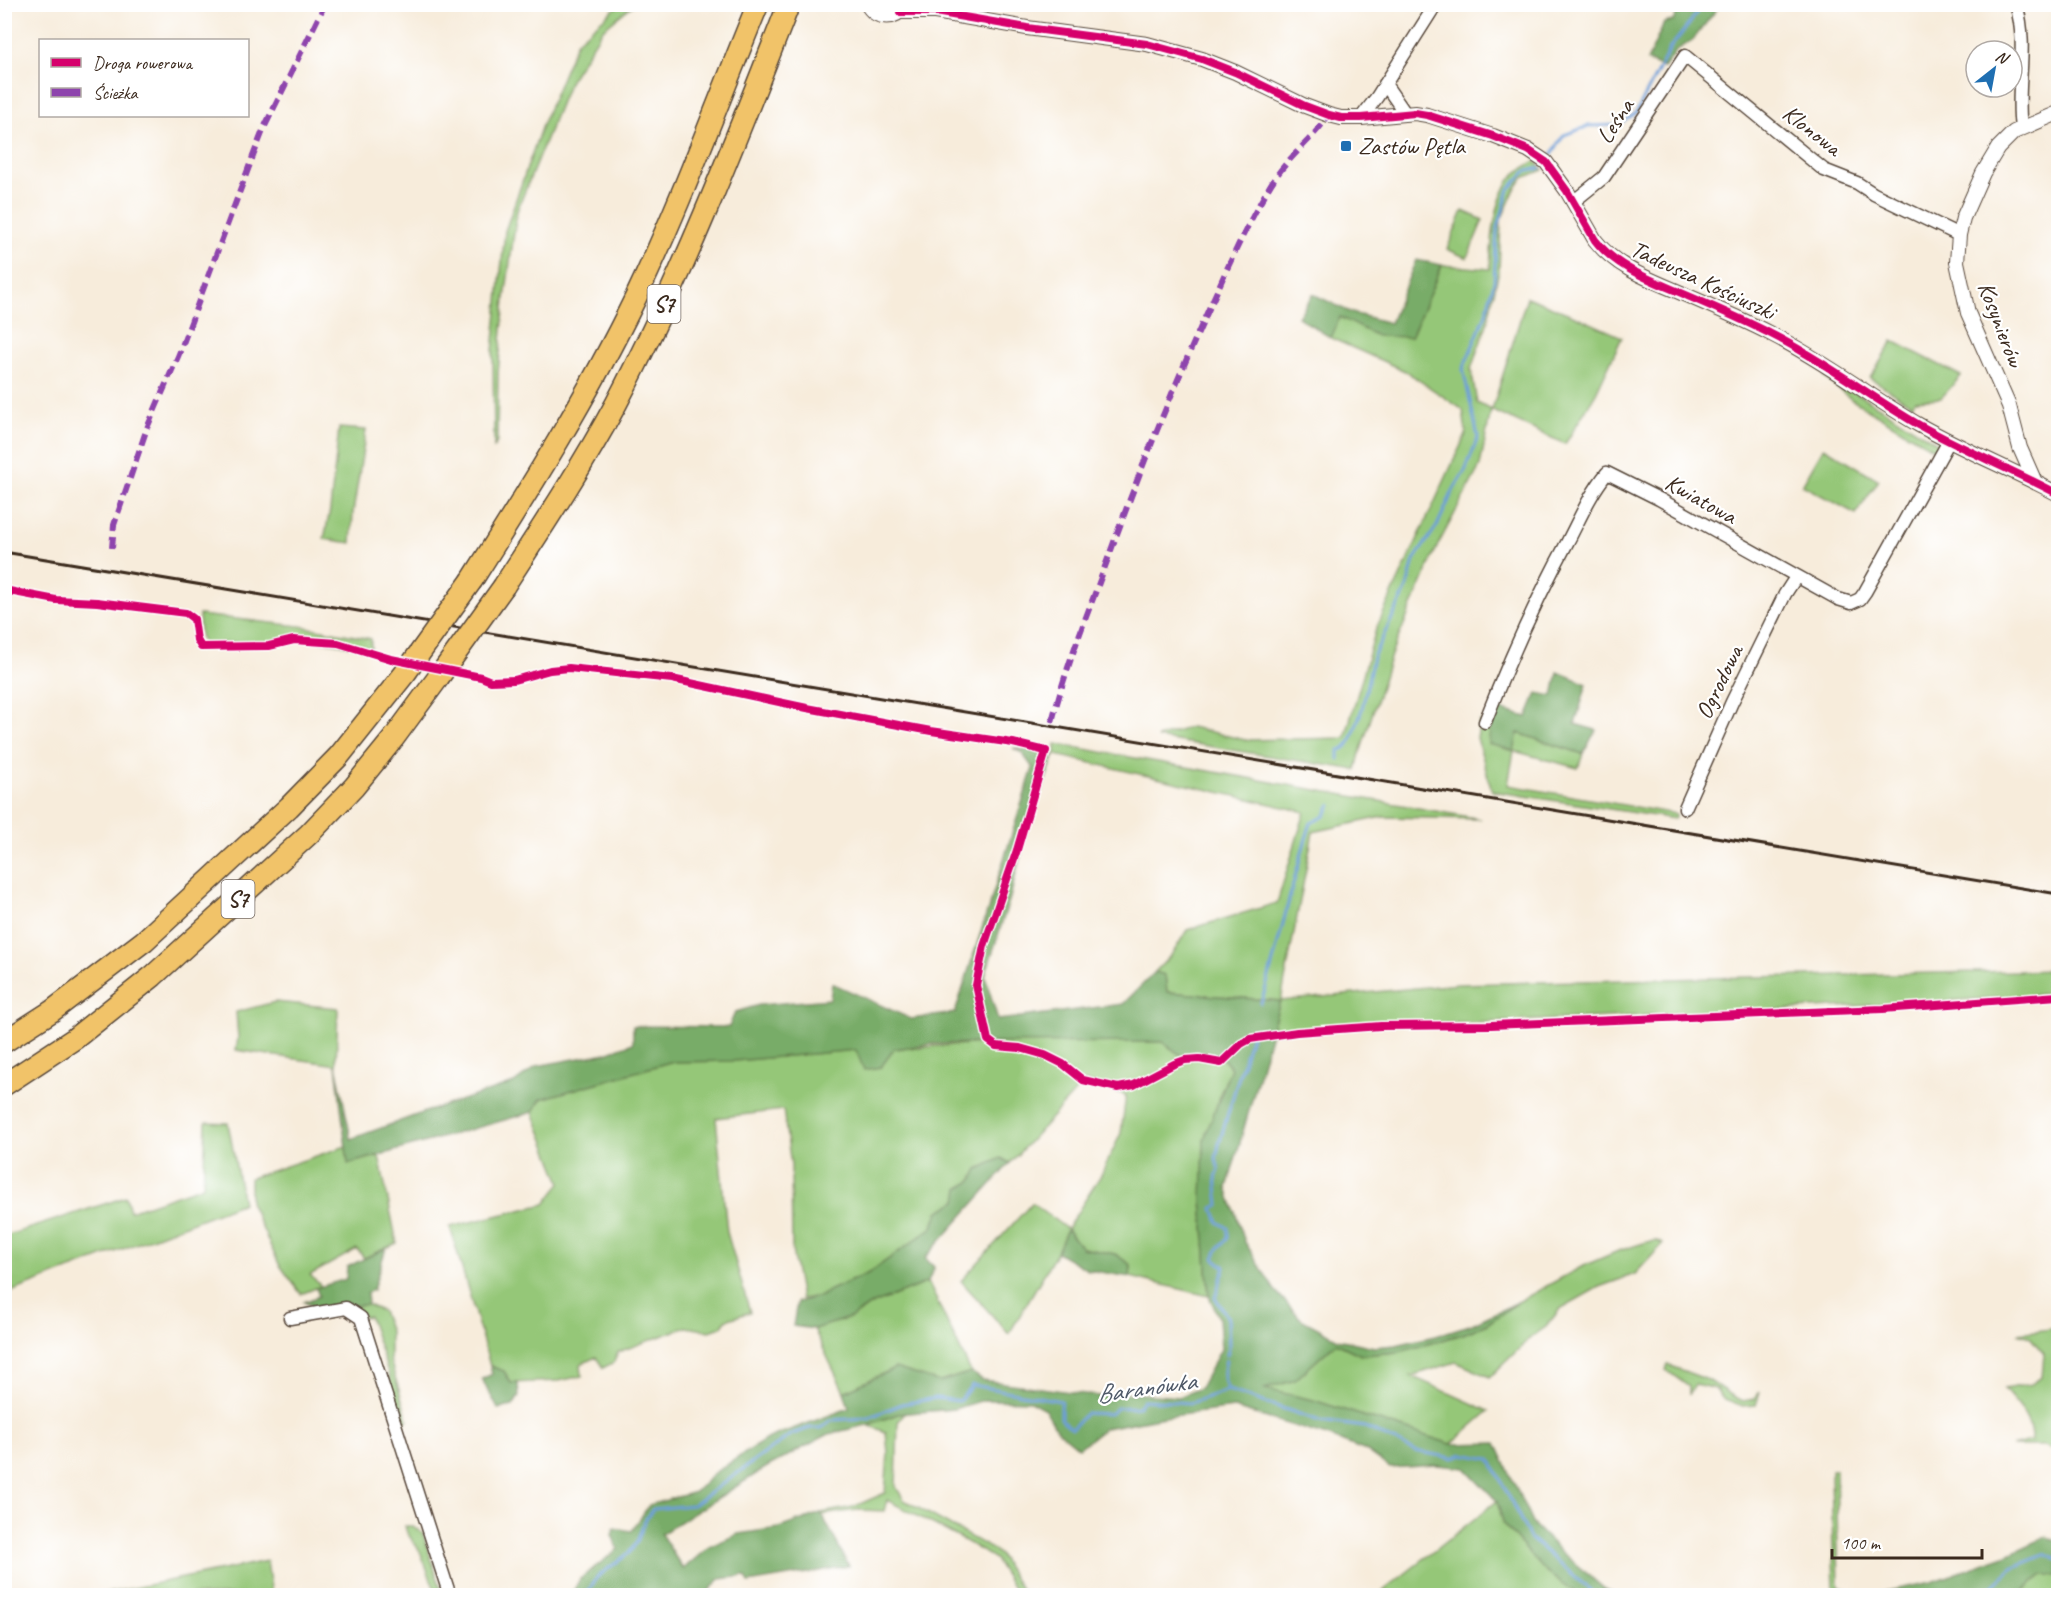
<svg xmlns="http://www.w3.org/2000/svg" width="2063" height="1600" font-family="Caveat,sans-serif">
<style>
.green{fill:#95c778;stroke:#68784b;stroke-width:1.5}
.forest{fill:#78ac68;stroke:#5a6b43;stroke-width:1.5}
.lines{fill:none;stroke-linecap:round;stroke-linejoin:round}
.stream{stroke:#6d9fd8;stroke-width:3}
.minor-casing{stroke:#57473a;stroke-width:15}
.tertiary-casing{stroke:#57473a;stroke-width:16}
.motorway-casing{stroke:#57473a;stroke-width:24}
.minor{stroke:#fff;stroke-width:12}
.tertiary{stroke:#fff;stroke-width:14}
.motorway{stroke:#f1c369;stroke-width:21}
.rail{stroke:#3b2a1e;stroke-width:3}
.motorway-bridge-casing{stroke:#57473a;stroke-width:24;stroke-linecap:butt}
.motorway-bridge{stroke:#f1c369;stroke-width:21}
.quiet{stroke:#8e44ad;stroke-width:6;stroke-dasharray:12 6;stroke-linecap:butt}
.cycleway-casing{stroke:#fff;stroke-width:11}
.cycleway{stroke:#d6006c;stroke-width:8}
.poi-dot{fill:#1f6fb2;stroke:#fff;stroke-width:2}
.labels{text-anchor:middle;stroke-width:4.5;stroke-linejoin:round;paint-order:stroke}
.shield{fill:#fff;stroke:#766a62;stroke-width:1.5}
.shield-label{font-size:22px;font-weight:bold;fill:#3b2a1e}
.street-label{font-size:24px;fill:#3b2a1e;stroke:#fff}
.poi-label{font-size:24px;fill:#3b2a1e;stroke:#fff;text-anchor:start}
.water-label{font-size:26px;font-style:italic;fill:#4f5968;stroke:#fff}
</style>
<rect width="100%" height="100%" fill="#fff"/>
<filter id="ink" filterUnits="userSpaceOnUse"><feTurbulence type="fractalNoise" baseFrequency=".0167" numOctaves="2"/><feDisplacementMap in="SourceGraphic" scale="12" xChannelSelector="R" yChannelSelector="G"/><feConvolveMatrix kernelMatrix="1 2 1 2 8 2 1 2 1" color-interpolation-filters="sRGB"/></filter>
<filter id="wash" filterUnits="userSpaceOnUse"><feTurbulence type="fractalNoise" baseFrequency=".008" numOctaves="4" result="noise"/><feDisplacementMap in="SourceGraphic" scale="24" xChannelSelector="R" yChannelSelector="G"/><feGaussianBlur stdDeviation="1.35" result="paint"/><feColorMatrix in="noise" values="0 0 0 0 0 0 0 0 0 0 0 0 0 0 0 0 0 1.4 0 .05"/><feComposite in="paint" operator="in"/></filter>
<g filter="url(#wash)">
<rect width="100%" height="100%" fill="#f7ecdb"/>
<!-- green -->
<path class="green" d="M619,5H633L603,29L569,82L517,211L505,299L498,373L497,442L494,447L493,351L505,231L542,125L577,41Z
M1535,161L1543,170L1523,178L1515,189L1501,220L1499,270L1487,324L1471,369L1477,403L1492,410L1527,297L1575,316L1622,337L1596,393L1565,444L1491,410L1480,466L1438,545L1391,655L1360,753L1356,770L1157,738L1191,727L1245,740L1345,738L1376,629L1466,434L1463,410L1405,371L1331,338L1339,317L1354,323L1411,336L1442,265L1490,269C1491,242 1495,193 1515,174C1521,169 1529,165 1535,161Z
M1463,211L1483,220L1467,258L1447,249Z
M1893,341L1961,376L1941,398L1915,400L1912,405L1870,378Z
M1826,374L1939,444L1937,451L1852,400L1824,377Z
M339,428L366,430L353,513L351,543L324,539L330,510Z
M1824,447L1879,480L1856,514L1802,485Z
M199,615L300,626L371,639V649L295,637L273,642L204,644L200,635Z
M1480,721L1583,754L1578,768L1514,751L1508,785L1676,814L1674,819L1492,791L1477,738Z
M1056,744L1481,819L1383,817L1313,832L1281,1001L1458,984L2058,970V993C1871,1008 1684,1013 1496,1022C1445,1025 1393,1023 1342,1026C1317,1028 1293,1029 1270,1034L1280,1001L1167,992L1165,975L1155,972L1173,953L1187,930L1277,903L1305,812L1056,755Z
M275,1002L338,1008L336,1065L236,1050L238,1038L236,1012Z
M1064,1041L1162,1042L1182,1056L1200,1054L1220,1055L1231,1068L1218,1099L1202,1199L1209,1296L1130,1277L1131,1265L1115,1254L1082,1248L1067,1230L1057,1252L1009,1334L961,1281L1032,1203L1067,1229L1101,1175L1121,1133L1126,1095L1085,1081L1010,1163L1001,1158L978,1169L972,1181L960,1188L957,1201L938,1212L933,1227L869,1273L830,1290L821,1296L801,1299L792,1250L791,1165L783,1110L716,1118L727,1232L750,1312L726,1320L721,1327L710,1331L686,1327L618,1352L614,1362L603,1368L596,1357L581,1364L582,1376L559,1381L511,1383L504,1371L490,1366L450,1227L545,1204L561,1183L533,1112L540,1099L670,1062L734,1061L856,1050L881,1067L893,1049L985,1043Z
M206,1122L228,1123L243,1203L8,1293L5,1335V1236L126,1197L130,1211L203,1186Z
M346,1146L348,1163L379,1156L397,1243L364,1258L357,1249L310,1275L321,1286L301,1294L279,1264L250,1202V1178Z
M1657,1241L1663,1244L1635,1274L1599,1287L1560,1309L1546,1327L1530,1338L1490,1377L1456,1362L1411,1376L1489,1411L1451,1444L1313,1400L1264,1389L1295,1380L1336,1343L1361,1355L1399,1352L1463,1334L1487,1324L1518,1302L1581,1267L1618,1251L1647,1242Z
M928,1282L971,1372L940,1382L895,1368L844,1392L814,1329L852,1317L871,1305Z
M354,1305H368L382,1311L390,1332V1360L408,1420L400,1425L390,1378L369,1316L364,1317Z
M2058,1328V1453L2045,1446H2012L2031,1441C2032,1420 2018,1405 2004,1389L2031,1384L2042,1377L2044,1354L2030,1337L2018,1333Z
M1668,1365L1708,1380L1731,1395L1743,1401L1754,1399L1760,1392L1756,1405L1743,1406L1722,1398L1716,1389L1695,1384L1689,1395V1387L1666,1370Z
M905,1413L898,1422L896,1487L904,1500L994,1550L1000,1556L1025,1595H1017L995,1559L969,1543L887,1500L884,1511L858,1510L822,1515L821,1513L853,1507L885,1493L888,1453L886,1432L867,1425L898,1414Z
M1831,1470H1836L1839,1587L1845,1589L1846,1595H1834Z
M1497,1501L1504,1525L1546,1572L1579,1595L1384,1596L1383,1591Z
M405,1526H413L423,1534L443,1595H437L420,1551L407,1533Z
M267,1561L272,1595H95L118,1591Z
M2043,1575H2058V1595L2018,1596Z"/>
<!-- forest -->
<path class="forest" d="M1680,5H1720L1693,40L1677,50L1664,68L1647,61L1664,23L1673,21Z
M1416,260L1442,265L1411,337L1377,336L1340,317L1331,338L1298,317L1313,294L1352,313L1390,323Z
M1558,672L1587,684L1575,724L1596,730L1583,754L1518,733L1514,751L1489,744L1490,724L1495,708L1527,717L1537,693L1553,696Z
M1013,748L1055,755L1028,824L1010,898L985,976L998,1020L1123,1004L1155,972L1165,975L1167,992L1280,1001L1227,1188L1245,1242L1274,1289L1301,1319L1338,1339L1374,1347L1396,1345L1435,1336L1472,1324L1518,1302L1487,1324L1463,1334L1399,1352L1361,1355L1336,1343L1295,1380L1265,1389L1313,1400L1451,1444L1496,1443L1532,1523L1558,1549L1606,1590L1619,1595H1579L1546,1572L1504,1525L1497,1501L1465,1468L1437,1465L1390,1468L1366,1451L1330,1437L1234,1408L1164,1417L1105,1428L1079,1448L1057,1430L1045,1409L1030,1401L984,1400L954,1409L898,1414L867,1425L829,1434L767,1467L661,1534L683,1569L709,1547L738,1534L779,1528L821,1513L849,1566L749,1583L745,1576L720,1579L705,1595H678L677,1594L675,1596L571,1595L580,1579L618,1549L612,1535L614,1528L632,1531L649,1505L695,1492L714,1473L768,1438L849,1408L844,1392L895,1368L940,1382L971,1372L983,1380L1099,1396L1133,1393L1179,1397L1200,1388L1221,1349L1219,1318L1209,1296L1202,1199L1204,1139L1231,1068L1220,1055L1200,1054L1182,1056L1162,1042L985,1043L932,1044L894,1049L881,1067L864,1070L856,1050L734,1061L670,1062L541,1099L533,1112L348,1164L336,1065L351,1139L422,1113L514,1083L537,1066L606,1053L633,1043V1026L729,1027L735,1012L759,1005L830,999L832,983L911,1019L955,1013L1033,768L1022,753Z
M1001,1158L1010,1163L925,1258L934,1267L928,1282L871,1305L852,1317L814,1329L793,1326L797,1302L821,1296L830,1290L869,1273L933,1227L938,1212L957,1201L959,1188L972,1181L978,1169Z
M1067,1229L1082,1248L1115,1254L1131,1265L1130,1277L1088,1270L1057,1252Z
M386,1248L373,1290L367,1293L368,1305L315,1307L304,1302L319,1296L316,1288L346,1279L347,1267Z
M490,1366L504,1371L511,1383H518L519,1396L513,1406L498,1409L482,1379L492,1374Z
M2046,1537L2058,1540V1575H2043L2018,1595H1869L1932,1582L2005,1556Z"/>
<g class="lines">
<!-- stream -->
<path class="stream" d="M1552,154L1564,135L1589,126L1618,125L1636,113L1670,48L1690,23L1702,4
M1339,759V750L1346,748L1352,738L1362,709L1373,657L1407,588L1414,560L1437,526L1454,489L1466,469L1478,437L1463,369L1486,314L1494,281L1497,231L1509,189L1525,172L1540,168
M1261,1003C1280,944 1291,882 1311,823L1325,816L1331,805
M1227,1355L1229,1348L1228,1318L1215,1297L1225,1267L1214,1258L1218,1249L1228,1238V1228L1218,1222L1213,1208L1219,1205L1216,1178L1219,1170L1216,1159L1219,1144L1253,1029
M1226,1360C1223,1372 1223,1379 1228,1390
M586,1596L597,1577L629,1553L637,1542L645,1520L653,1509L693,1505L792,1434L810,1428H821L831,1420L868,1418L902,1404L936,1398L959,1401L972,1385L1061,1401V1419L1072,1429L1086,1413L1110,1414L1117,1408L1138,1407L1143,1400L1190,1403L1228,1390L1320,1421L1365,1427L1415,1451L1453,1458L1462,1454L1490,1459L1530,1538L1597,1596
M1981,1596L2012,1568L2046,1554L2058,1559"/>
</g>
</g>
<g filter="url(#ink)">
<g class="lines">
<defs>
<path id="minor" d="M2016,4C2029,48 2015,85 2021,128
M1385,84L1405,113
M1361,118L1377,97L1436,4
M1573,202L1604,177L1685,56L1824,170L1857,183L1874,194L1959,235
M1485,722C1509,660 1536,600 1568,541C1580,518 1590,494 1607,473L1659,499L1838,599L1851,603L1860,599L1865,592L1949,441
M1685,808L1732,702L1785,594L1796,577
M290,1318L346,1308L361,1318L450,1596"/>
<path id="tertiary" d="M867,4C875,19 894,21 904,7
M900,12H935L1027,28L1147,44L1202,59L1235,72L1305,106L1329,115L1341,118H1361L1415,113L1427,115L1493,136L1528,150L1546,162L1567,191L1595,240C1618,270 1655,281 1688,296C1716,308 1744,320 1771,334C1823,360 1869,396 1919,425C1965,451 2013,470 2058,494
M2035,482L2020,448L2009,406L1968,313L1957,262L1959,235L1963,218L1983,173L1998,148L2014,132L2058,113"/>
<path id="motorway" d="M472,580C531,487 588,396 636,297C681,203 718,101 758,4
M504,586C543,526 582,467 616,404C683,276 736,139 789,4
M4,1042L52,1011L144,941L289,807L339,756L406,672
M4,1085L74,1039L153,976L309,834L354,787L393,739L438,678"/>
</defs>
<!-- minor casing -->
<use href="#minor" class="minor-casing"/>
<!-- tertiary casing -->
<use href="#tertiary" class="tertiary-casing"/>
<!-- motorway casing -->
<use href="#motorway" class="motorway-casing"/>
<!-- minor -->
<use href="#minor" class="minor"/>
<!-- tertiary -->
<use href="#tertiary" class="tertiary"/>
<!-- motorway -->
<use href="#motorway" class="motorway"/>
<!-- rail -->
<path class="rail" d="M4,552L2058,894"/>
<defs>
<path id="motorway-bridge" d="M406,672L472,580
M438,678L504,586"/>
</defs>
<!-- motorway-bridge casing -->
<use href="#motorway-bridge" class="motorway-bridge-casing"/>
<!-- motorway-bridge -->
<use href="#motorway-bridge" class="motorway-bridge"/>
<!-- quiet -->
<path class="quiet" d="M112,548L114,525L147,428L179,354L250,164L264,128L325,4
M1052,722C1067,661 1093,601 1114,542C1144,460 1176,381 1212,302C1230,262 1248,222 1271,184C1287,158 1312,140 1329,115"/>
<defs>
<path id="cycleway" d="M900,12H935L1027,28L1147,44L1202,59L1235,72L1305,106L1329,115L1341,118H1361L1415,113L1427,115L1493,136L1528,150L1546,162L1567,191L1595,240C1618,270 1655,281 1688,296C1716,308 1744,320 1771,334C1823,360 1869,396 1919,425C1965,451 2013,470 2058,494
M4,590L56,600L97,602L186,613L194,619L197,640L201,647L269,646L294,640L338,643L391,659L481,677L491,681L514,680L550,670L569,668L672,679L807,708L931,731L1013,743L1046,751L1017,850L984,946L976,985L988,1040L996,1046L1020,1048L1045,1055L1063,1064L1083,1080L1118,1088L1134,1085L1174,1064L1185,1060L1199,1059L1221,1063L1241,1044L1250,1039L1297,1032L1381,1026L1491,1025L1883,1009L2058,996"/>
</defs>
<!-- cycleway casing -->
<use href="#cycleway" class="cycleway-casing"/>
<!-- cycleway -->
<use href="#cycleway" class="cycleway"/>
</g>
</g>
<!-- markers -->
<rect class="poi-dot" x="1340" y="140" width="12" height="12" rx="3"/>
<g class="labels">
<!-- shield labels -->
<g class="shield">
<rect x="647.5" y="285" width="33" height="38" rx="4.5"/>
<rect x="221.5" y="880" width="33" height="38" rx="4.5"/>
</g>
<g class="shield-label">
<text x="664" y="312">S7</text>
<text x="238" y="907">S7</text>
</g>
<!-- street labels -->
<g class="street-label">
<text transform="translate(1615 121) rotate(-57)" y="8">Leśna</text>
<text transform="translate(1812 130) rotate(38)" y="8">Klonowa</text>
<text transform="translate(1703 280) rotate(25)" y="8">Tadeusza Kościuszki</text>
<text transform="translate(2001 324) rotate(69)" y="8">Kosynierów</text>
<text transform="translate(1701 499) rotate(29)" y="8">Kwiatowa</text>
<text transform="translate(1719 682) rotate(-64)" y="8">Ogrodowa</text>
</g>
<!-- poi labels -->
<g class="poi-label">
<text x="1358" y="154">Zastów Pętla</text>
</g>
<!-- water labels -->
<g class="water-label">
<text transform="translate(1146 1387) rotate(-8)" y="9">Baranówka</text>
</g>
</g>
<!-- margin -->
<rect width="2063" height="1600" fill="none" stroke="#fff" stroke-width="24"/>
<!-- legend -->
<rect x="39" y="39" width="210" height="78" fill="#ffffff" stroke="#b1aaa5" stroke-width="1.5"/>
<rect x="51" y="58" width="30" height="9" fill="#d6006c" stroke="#b1aaa5" stroke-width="1.5"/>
<text x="93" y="69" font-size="18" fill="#3b2a1e">Droga rowerowa</text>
<rect x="51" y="88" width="30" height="9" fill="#8e44ad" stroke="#b1aaa5" stroke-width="1.5"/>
<text x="93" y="99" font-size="18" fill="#3b2a1e">Ścieżka</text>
<!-- north arrow -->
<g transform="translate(1994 69) rotate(31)"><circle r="28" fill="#ffffff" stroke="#b1aaa5" stroke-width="1.5"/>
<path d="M0-4.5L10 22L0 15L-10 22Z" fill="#1f6fb2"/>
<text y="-9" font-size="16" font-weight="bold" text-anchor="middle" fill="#3b2a1e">N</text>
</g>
<!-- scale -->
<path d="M1832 1549v9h150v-9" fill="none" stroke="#3b2a1e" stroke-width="3"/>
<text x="1841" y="1549" font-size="18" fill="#3b2a1e" stroke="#ffffff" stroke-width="4.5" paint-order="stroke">100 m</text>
</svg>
